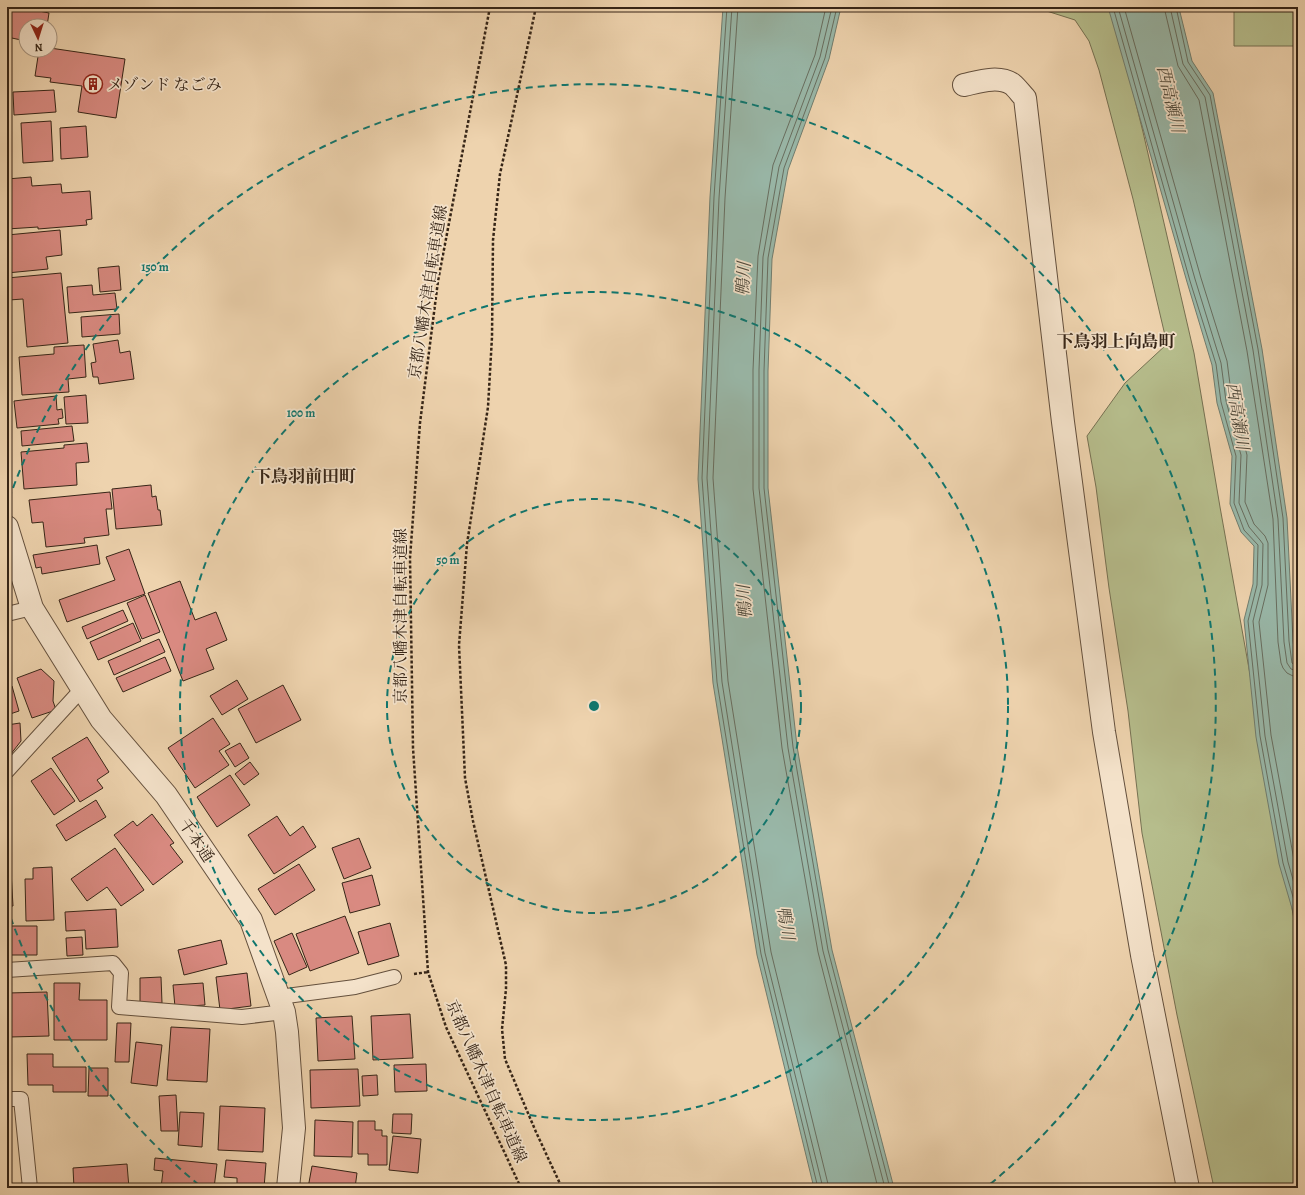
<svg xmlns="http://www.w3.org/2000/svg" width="1305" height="1195" font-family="Alegreya,'Noto Serif JP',serif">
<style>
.green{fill:#b6bd8c;stroke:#767152}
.water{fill:#99b8a9;stroke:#717d6f}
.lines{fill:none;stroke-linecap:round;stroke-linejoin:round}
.shore{stroke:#686e60;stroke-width:1}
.building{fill:#d98a81;stroke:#362517}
.service-casing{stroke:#64503d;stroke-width:16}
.minor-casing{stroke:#64503d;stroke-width:24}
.path{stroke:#362517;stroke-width:2.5;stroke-dasharray:3 2;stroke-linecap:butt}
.service{stroke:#f4e2ca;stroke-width:14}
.minor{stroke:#f4e2ca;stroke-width:22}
.ring{fill:none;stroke:#0f766e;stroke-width:2;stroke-dasharray:7 5}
.labels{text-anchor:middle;stroke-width:3.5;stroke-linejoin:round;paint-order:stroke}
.poi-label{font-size:16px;fill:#362517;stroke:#f4e2ca;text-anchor:start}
.street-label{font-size:16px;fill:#362517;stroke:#f4e2ca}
.water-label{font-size:17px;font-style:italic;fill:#4f4a3c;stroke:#f4e2ca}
.neighbourhood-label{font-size:17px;font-weight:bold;fill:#362517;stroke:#f4e2ca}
.centre{fill:#0f766e;stroke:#f4e2ca;stroke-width:2}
.ring-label{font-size:12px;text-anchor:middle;font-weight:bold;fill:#0f766e;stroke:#f4e2ca;stroke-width:3.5;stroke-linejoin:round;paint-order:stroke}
</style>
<rect width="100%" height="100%" fill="#eed3ae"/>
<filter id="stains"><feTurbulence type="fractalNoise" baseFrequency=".005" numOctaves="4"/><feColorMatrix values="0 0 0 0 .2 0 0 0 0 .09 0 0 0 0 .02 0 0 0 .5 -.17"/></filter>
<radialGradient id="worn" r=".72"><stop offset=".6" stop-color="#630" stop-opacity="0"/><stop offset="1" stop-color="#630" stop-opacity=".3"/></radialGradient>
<!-- green -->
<path class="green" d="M1034,7H1112L1143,132L1194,353L1220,507L1298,942V1188H1214L1177,1015L1142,833L1128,711L1109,588L1096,487L1087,436L1125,383L1167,344L1133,199L1099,70L1089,41L1075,20Z
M1234,7H1298V46H1234Z"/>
<!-- water -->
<path class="water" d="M723,7H841L829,59L788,170L772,259L768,371V488L797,746L832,950L894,1188H814L757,955L713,683L698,479L710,197Z
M1108,7H1189L1179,8L1192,61L1213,93L1262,349L1287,518L1293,641L1298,674V929L1279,864L1256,737L1244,620L1253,584L1254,546L1241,532L1230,504L1232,456L1217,403L1212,365L1187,282Z"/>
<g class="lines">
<!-- shore -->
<path class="shore" d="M727,7L714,197L702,478L717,682L761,954L818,1188
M732,7L719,198L707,478L722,682L765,953L823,1188
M738,7L725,198L713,478L728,681L771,952L829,1188
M826,7L815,55L773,165L758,256L753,370V489L782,748L818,952L878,1188
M832,7L820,57L779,167L763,257L759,370V488L788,748L823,951L885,1188
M837,7L825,58L784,168L768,258L764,371V488L793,747L828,950L890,1188
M1113,7L1190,281L1216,364L1221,402L1236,456L1234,503L1244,530L1258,545L1257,585L1248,621L1260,736L1283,863L1298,914
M1118,7L1195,279L1221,363L1226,401L1241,455L1239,503L1249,527L1260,540L1263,544L1262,585L1253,621L1265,736L1288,862L1298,897
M1124,7L1201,278L1227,361L1232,400L1247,455L1245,502L1254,524L1265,536L1268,543V585L1259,622L1271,735L1294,860L1298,875
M1164,7L1178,66L1199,100L1247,351L1273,519L1278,642L1281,663L1283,668L1287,673L1293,676L1298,677
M1170,7L1183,64L1205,97L1253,350L1278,519L1284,642L1287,663L1291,669L1298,671
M1176,7L1188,62L1210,95L1258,349L1283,518L1289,641L1292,663L1295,665L1298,666"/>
</g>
<!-- building -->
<path class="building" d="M7,7H19L49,13L47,26H26V41L7,37Z
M50,48L125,59L116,118L78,112L82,86L50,82L51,78L35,76L39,50H50Z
M54,90L56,112L14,115L13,92Z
M51,121L53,161L23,163L21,123Z
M86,126L88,157L61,159L60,128Z
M31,177L32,186L61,184L62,193L90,191L92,219L86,220L87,225L38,229V227L7,229V179Z
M60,230L62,255L46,257L48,269L7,273V235Z
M119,266L121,290L100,292L98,268Z
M61,273L68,343L27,347L23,299L9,300L7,278Z
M92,285L93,295L115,293L117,309L69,313L67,287Z
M119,314L120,334L82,337L81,317Z
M118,340L120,353L130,351L134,379L99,384L98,377H93L91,363L96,362L93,344Z
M84,345L86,377L68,379L69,392L22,395L19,357L54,354V347Z
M86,395L88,423L66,424L64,397Z
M56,396L57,410L62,409L63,418L58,419L59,424L17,428L14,401Z
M72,426L74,441L22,446L21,431Z
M87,443L89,462L76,463L77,485L24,489L21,452L64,448V445Z
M151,485L152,497L156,496L158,510H160L162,525L116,529L112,489Z
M110,492L112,509H106L109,535L84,538L85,543L46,547L43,522L32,523L29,500Z
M97,545L100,564L42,574L41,567L36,568L33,555Z
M129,549L145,594L67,622L59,600L115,580L106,557Z
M180,581L195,620L216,612L227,640L206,649L214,669L183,681L148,593Z
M145,595L160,632L142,639L127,603Z
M123,610L128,621L87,639L82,627Z
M133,623L141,641L98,660L90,642Z
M159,639L165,652L114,675L108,661Z
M165,657L171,671L123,692L116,678Z
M41,669L54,681L53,701L56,710L32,718L17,678Z
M237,680L248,699L222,715L210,696Z
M283,685L301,720L256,743L238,709Z
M12,686L19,711L7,715V687Z
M213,718L230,744L219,751L229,765L195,788L168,748Z
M20,723L21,741L7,759V725Z
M87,737L109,772L97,780L103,788L80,802L52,758Z
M240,743L249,758L235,767L225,751Z
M250,762L259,774L244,785L235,774Z
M51,768L75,801L54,815L31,781Z
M230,775L250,805L217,827L197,797Z
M96,800L106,817L66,841L56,825Z
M152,814L174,843L170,845L183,862L153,885L114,835L133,821L137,826Z
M277,816L290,836L303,826L316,847L274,874L248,835Z
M359,838L371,868L344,879L332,848Z
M115,848L144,890L121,906L107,887L87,901L71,879Z
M7,854H10L13,906H7Z
M299,864L315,890L275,915L258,889Z
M52,867L54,920L26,921L25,879H33V868Z
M372,875L380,905L350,913L342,883Z
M116,909L118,947L86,949L85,930L66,931L65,912Z
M345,916L359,953L310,971L296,934Z
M390,923L399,956L368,965L358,932Z
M7,926H37V955H7Z
M292,933L307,967L289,975L274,941Z
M82,937L83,955L67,956L66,938Z
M221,940L227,964L184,975L178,950Z
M247,973L251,1006L220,1010L216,977Z
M161,977L162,1003H140V978Z
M54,983H80L79,1000H107V1040H54Z
M203,983L205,1005L175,1007L173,985Z
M47,992L49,1036L10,1037L8,993Z
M410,1014L413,1058L373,1060L371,1016Z
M352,1016L355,1059L318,1061L316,1018Z
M117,1023H131L129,1062H115Z
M171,1027L210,1029L207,1082L167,1080Z
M136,1042L162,1045L157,1086L131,1083Z
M27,1054H53V1067H86V1092H53V1085H28Z
M426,1064L427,1091L395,1092L394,1065Z
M89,1068H108V1096H88Z
M358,1069L360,1106L311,1108L310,1070Z
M377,1075L378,1095L363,1096L362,1076Z
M176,1095L178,1131H161L159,1096Z
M220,1106L265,1108L263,1152L218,1150Z
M180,1112L204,1113L202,1147L178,1145Z
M393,1114H412L411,1134L392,1133Z
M315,1120L353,1122L352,1157L314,1156Z
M358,1121H375V1130H382V1136H387V1165H368V1154H358Z
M393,1136L421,1139L418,1173L389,1170Z
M155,1158L217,1164L214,1188H161L163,1171L154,1170Z
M226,1160L266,1163L264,1188H237V1178L224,1177Z
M127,1164L129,1188H74L73,1168Z
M312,1166L357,1173L355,1188H308Z
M371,1185L389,1188H370Z"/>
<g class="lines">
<defs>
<path id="service" d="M7,614L32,608
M7,771L82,689
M7,970L113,963L121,973L119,1007L242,1017L284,1012
M279,997L355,987L394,977
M7,1099H21L30,1188"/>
<path id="minor" d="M964,85C978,82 998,75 1012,84C1017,88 1021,94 1025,98L1063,422L1104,732L1142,955L1188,1188
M7,527L32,608L101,719L166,795L251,920L284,1012L287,1032L294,1128L288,1188"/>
</defs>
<!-- service casing -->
<use href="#service" class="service-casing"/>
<!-- minor casing -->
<use href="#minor" class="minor-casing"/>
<!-- path -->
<path class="path" d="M490,7L438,281L420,423L410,558L413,748L428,972L446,1027L521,1188
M536,7L500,174L493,240L492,337L488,407L467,544L459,645L465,778L473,821L506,965V989L502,1029L505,1059L536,1132L562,1188
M414,974L428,972"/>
<!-- service -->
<use href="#service" class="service"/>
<!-- minor -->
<use href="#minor" class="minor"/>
</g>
<!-- distance rings -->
<g class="ring">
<circle cx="594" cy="706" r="207"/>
<circle cx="594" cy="706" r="414"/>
<path d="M199 1185A621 621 0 0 1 9 913M9 499A621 621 0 1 1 989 1185"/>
</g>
<!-- icons -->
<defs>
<symbol id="building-ring" viewBox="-11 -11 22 22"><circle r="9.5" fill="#f4e2ca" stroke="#8f2418" stroke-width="1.5"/><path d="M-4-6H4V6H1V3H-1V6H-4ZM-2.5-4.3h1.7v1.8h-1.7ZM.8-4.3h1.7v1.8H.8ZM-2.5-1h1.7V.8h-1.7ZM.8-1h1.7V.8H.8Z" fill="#8f2418"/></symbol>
</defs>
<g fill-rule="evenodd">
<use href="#building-ring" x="82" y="73" width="22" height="22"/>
</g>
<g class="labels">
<!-- poi labels -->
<g class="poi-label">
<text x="107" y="90">メゾンド なごみ</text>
</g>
<!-- street labels -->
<g class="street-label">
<text transform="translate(427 292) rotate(-81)" y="6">京都八幡木津自転車道線</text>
<text transform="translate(400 616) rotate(-90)" y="6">京都八幡木津自転車道線</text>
<text transform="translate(197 840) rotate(56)" y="6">千本通</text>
<text transform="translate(487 1081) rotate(66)" y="6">京都八幡木津自転車道線</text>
</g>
<!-- water labels -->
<g class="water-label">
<text transform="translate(1171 99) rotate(77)" y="6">西高瀬川</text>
<text transform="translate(743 279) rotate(-87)" y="6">鴨川</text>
<text transform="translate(1238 416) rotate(81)" y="6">西高瀬川</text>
<text transform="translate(744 602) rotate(-94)" y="6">鴨川</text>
<text transform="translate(786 923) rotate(80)" y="6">鴨川</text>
</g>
<!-- neighbourhood labels -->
<g class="neighbourhood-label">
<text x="1116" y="347">下鳥羽上向島町</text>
<text x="305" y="482">下鳥羽前田町</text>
</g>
</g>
<circle cx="594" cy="706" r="6" class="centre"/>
<g class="ring-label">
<text x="155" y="271">150 m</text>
<text x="301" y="417">100 m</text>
<text x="448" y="564">50 m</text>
</g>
<!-- margin -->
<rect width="1305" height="1195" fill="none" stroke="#eed3ae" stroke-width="24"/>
<rect x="8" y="8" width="1289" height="1179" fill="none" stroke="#362517" stroke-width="2"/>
<rect x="12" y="12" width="1281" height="1171" fill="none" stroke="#362517"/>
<!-- north arrow -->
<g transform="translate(38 38) rotate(176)"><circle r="19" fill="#f4e2ca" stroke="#a89682"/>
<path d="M0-3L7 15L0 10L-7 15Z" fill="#8f2418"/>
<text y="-6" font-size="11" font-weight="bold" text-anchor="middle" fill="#362517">N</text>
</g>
<rect width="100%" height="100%" filter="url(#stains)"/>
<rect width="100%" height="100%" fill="url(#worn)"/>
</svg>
